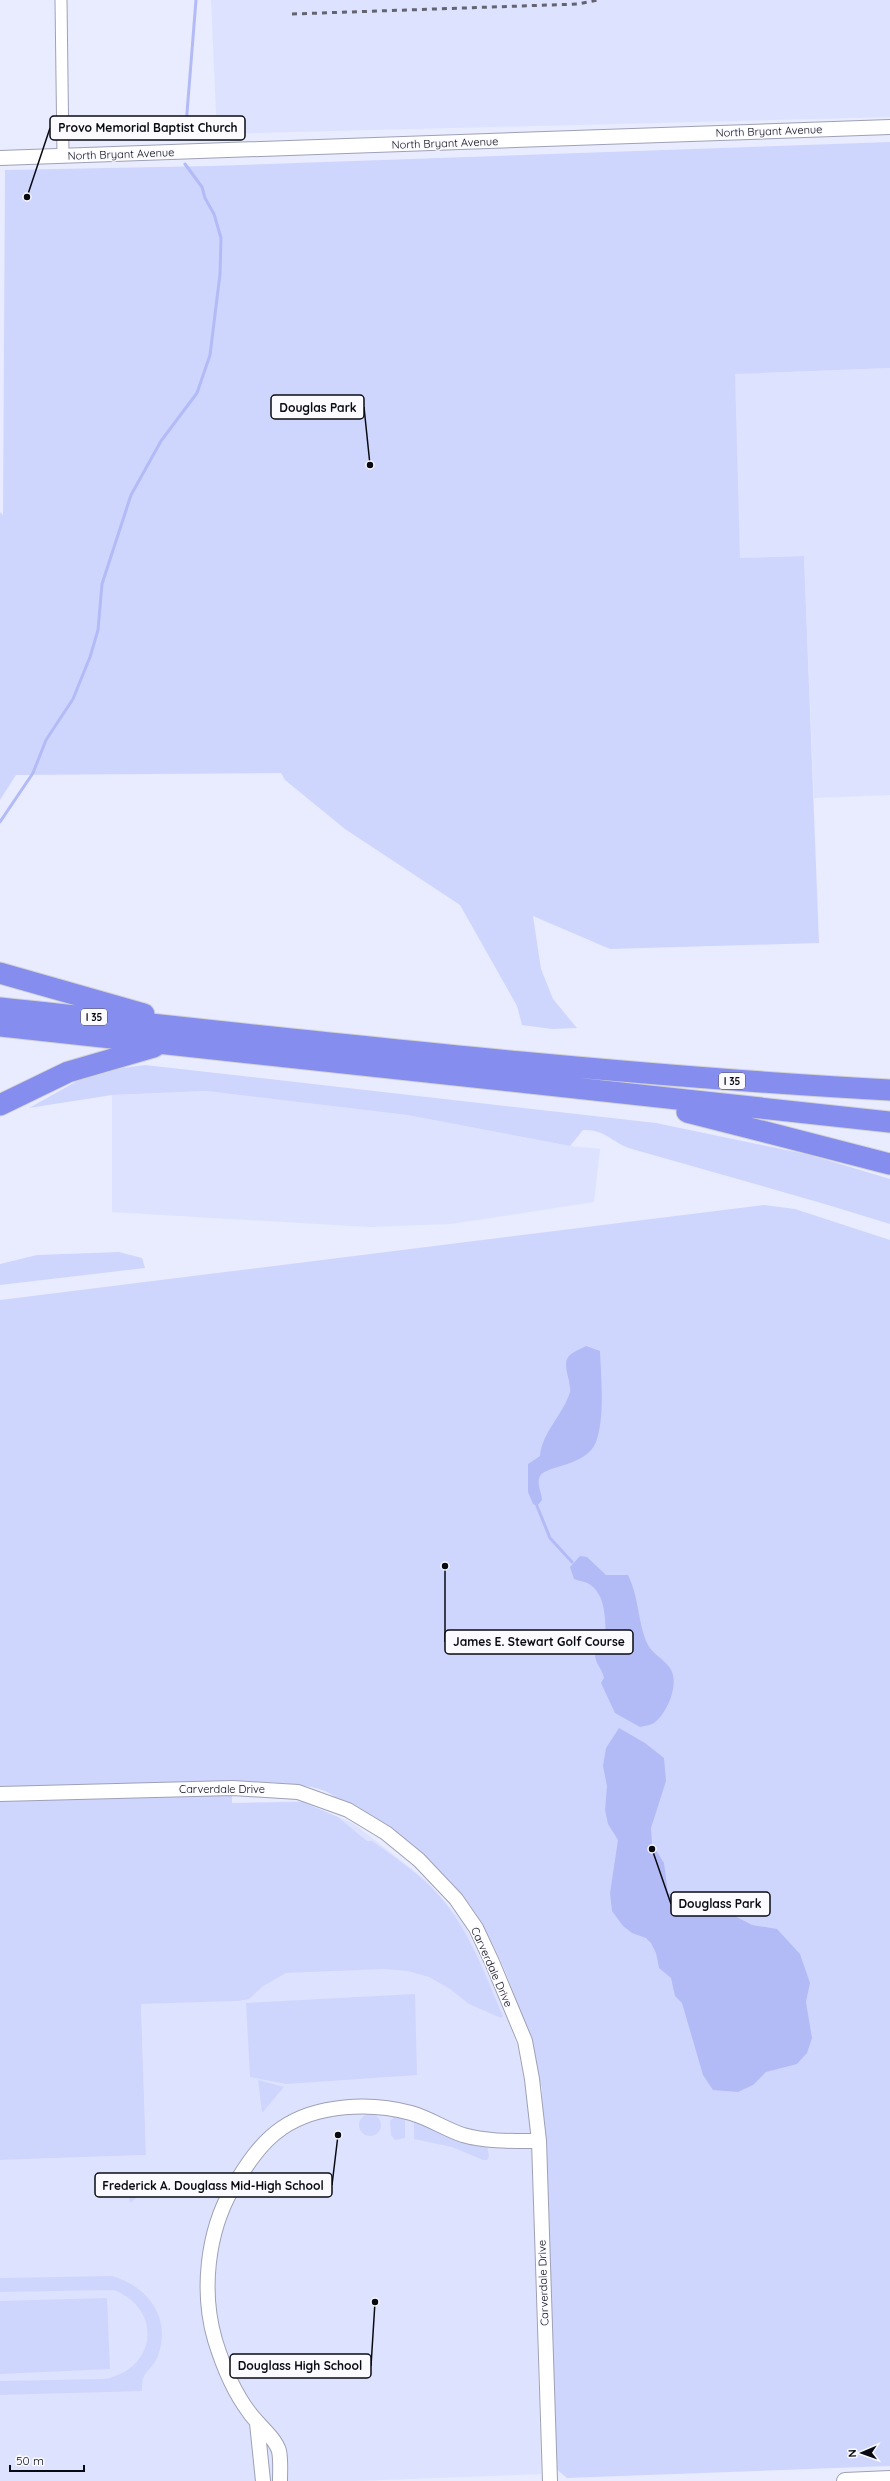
<svg xmlns="http://www.w3.org/2000/svg" width="890" height="2481" font-family="Quicksand,sans-serif">
<style>
.built{fill:#dde2ff}
.green{fill:#cfd6fe}
.water{fill:#b2bbf6}
.lines{fill:none;stroke-linecap:round;stroke-linejoin:round}
.stream{stroke:#b2bbf6;stroke-width:3}
.minor-casing{stroke:#9ea1b6;stroke-width:13}
.tertiary-casing{stroke:#9ea1b6;stroke-width:16}
.secondary-casing{stroke:#9ea1b6;stroke-width:18}
.motorway-casing{stroke:#d3d3d4;stroke-width:23}
.minor{stroke:#fff;stroke-width:11}
.tertiary{stroke:#fff;stroke-width:14}
.secondary{stroke:#fff;stroke-width:16}
.motorway{stroke:#858dee;stroke-width:21}
.rail{stroke:#636470;stroke-width:3;stroke-dasharray:5 5;stroke-linecap:butt}
.labels{text-anchor:middle;stroke-width:3;stroke-linejoin:round;paint-order:stroke}
.shield{fill:#fafaff;stroke:#525359;stroke-width:1}
.shield-label{font-size:10px;font-weight:bold;fill:#0a0b12}
.street-label{font-size:11px;fill:#0a0b12;stroke:#fafaff}
.leader{fill:none;stroke:#0a0b12;stroke-width:1.5}
.callout-dot{fill:#0a0b12;stroke:#fafaff;stroke-width:1.5}
.callout{fill:#fafaff;stroke:#0a0b12;stroke-width:1.5}
.callout-label{font-size:12px;text-anchor:middle;font-weight:bold;fill:#0a0b12}
</style>
<rect width="100%" height="100%" fill="#e9ecfe"/>
<!-- built -->
<path class="built" d="M211,0H890V117L217,134Z
M890,368V795L814,798L804,556L740,558L733,374Z
M206,1091L407,1115L570,1146L600,1149L594,1202L451,1224L369,1227L112,1212V1095Z
M302,1801L354,1824L426,1880L463,1922L501,2001L517,2045L528,2100L532,2159L541,2474L357,2481H0V2160L146,2155L141,2003L238,2001L232,1803Z"/>
<!-- green -->
<path class="green" d="M890,142V368L735,374L740,558L804,556L819,943L610,949L533,916L541,969L553,999L577,1028L552,1029L522,1025L517,1006L460,905L345,829L285,780L281,773L16,775L0,800V512L3,515L5,170L210,166Z
M145,1065L656,1123L810,1155L890,1179V1224C805,1197 718,1174 632,1149C612,1143 606,1129 583,1130L570,1146L407,1115L206,1091L112,1095L29,1108L79,1080L108,1070Z
M764,1205L795,1209L890,1240V2466L567,2478L555,2468L542,2089C527,2029 509,1967 476,1914C447,1869 401,1837 356,1810C346,1804 335,1796 325,1791C302,1782 256,1781 232,1783V1803L302,1802L338,1817L367,1841H372C392,1855 412,1869 430,1886C466,1921 484,1972 503,2016L501,2018L469,2004L450,1989L429,1977L408,1971L384,1969L286,1973L263,1986L249,1999L238,2001L141,2004L146,2155L0,2160V1300Z
M119,1252L142,1258L145,1268L0,1285V1264L37,1255Z
M415,1994L417,2075L286,2084L250,2077L246,2003Z
M258,2080L284,2087L263,2112H262Z
M359 2125a11 11 0 1 1 22 0a11 11 0 1 1-22 0Z
M395,2116L405,2118V2138L395,2140L391,2135L390,2121Z
M414,2121L487,2146L489,2156L487,2160H483L452,2147L414,2139Z
M131,2188L135,2192L136,2198L130,2203L128,2190Z
M112,2276C147,2286 172,2317 158,2356C151,2373 141,2369 142,2391L0,2395V2381L104,2379C156,2370 164,2310 114,2290L0,2292V2278Z
M107,2298L110,2369L0,2374V2301Z"/>
<!-- water -->
<path class="water" d="M586,1346L600,1351C601,1377 605,1418 596,1442C586,1467 546,1465 540,1476C536,1483 542,1493 542,1500L537,1506L533,1504L528,1492V1464L540,1456C542,1432 563,1415 570,1392C571,1389 569,1384 569,1381C563,1357 565,1356 586,1346Z
M580,1556L587,1557L606,1575H628C639,1597 638,1623 647,1643C651,1653 664,1659 670,1668C680,1682 668,1713 654,1723C651,1725 644,1726 640,1727L615,1713L601,1683L604,1678C602,1668 594,1663 595,1652L604,1647L606,1642C605,1625 607,1598 592,1586C588,1582 579,1581 574,1579L570,1567Z
M619,1728L645,1743L664,1758L666,1781L651,1828L652,1844L664,1863L668,1893L729,1913L752,1925L777,1929L800,1954L810,1983L806,2002L812,2038L807,2053L797,2064L766,2072L753,2085L738,2092L713,2090L703,2075L682,2003L675,1996L671,1978L659,1968L656,1953L651,1943L646,1938L632,1933L623,1926L612,1911L610,1893L618,1840L608,1824L605,1810L607,1786L603,1766L606,1748Z"/>
<g class="lines">
<!-- stream -->
<path class="stream" d="M185,138L196,0
M0,822L33,773L46,740L73,699L90,657L98,630L102,584L131,495L161,441L197,393L210,355L220,274L221,238L214,214L205,198L202,187L185,164
M537,1506L550,1538L572,1562"/>
<defs>
<path id="minor" d="M61,0L63,156"/>
<path id="tertiary" d="M0,158L890,127
M0,1794L233,1788L298,1792L348,1810L386,1833L419,1860L456,1899L476,1928L492,1962L525,2041L532,2079L539,2141L550,2481
M257,2423L263,2481
M280,2481C280,2472 281,2460 279,2451C275,2437 257,2424 249,2412C233,2391 223,2366 215,2340C201,2292 207,2233 232,2189C245,2167 260,2143 282,2128C317,2104 371,2102 411,2113C429,2118 445,2129 463,2135C487,2142 514,2141 539,2141"/>
<path id="secondary" d="M845,2481L890,2479"/>
<path id="motorway" d="M0,973L144,1014
M0,1008C296,1039 592,1074 890,1090
M0,1026L890,1122
M0,1105L68,1072L154,1047
M687,1112L890,1164"/>
</defs>
<!-- minor casing -->
<use href="#minor" class="minor-casing"/>
<!-- tertiary casing -->
<use href="#tertiary" class="tertiary-casing"/>
<!-- secondary casing -->
<use href="#secondary" class="secondary-casing"/>
<!-- motorway casing -->
<use href="#motorway" class="motorway-casing"/>
<!-- minor -->
<use href="#minor" class="minor"/>
<!-- tertiary -->
<use href="#tertiary" class="tertiary"/>
<!-- secondary -->
<use href="#secondary" class="secondary"/>
<!-- motorway -->
<use href="#motorway" class="motorway"/>
<!-- rail -->
<path class="rail" d="M292,14L578,4L598,0"/>
</g>
<g class="labels">
<!-- shield labels -->
<g class="shield">
<rect x="81" y="1009" width="26" height="16" rx="3"/>
<rect x="719" y="1073" width="26" height="16" rx="3"/>
</g>
<g class="shield-label">
<text x="94" y="1021">I 35</text>
<text x="732" y="1085">I 35</text>
</g>
<!-- street labels -->
<g class="street-label">
<text transform="translate(769 131) rotate(-2)" y="4">North Bryant Avenue</text>
<text transform="translate(445 143) rotate(-2)" y="4">North Bryant Avenue</text>
<text transform="translate(121 154) rotate(-2)" y="4">North Bryant Avenue</text>
<text x="222" y="1793">Carverdale Drive</text>
<text transform="translate(492 1967) rotate(66)" y="4">Carverdale Drive</text>
<text transform="translate(543 2283) rotate(-92)" y="4">Carverdale Drive</text>
</g>
</g>
<!-- callouts -->
<path class="leader" d="M27 197L50 128M370 465L364 407M445 1566L445 1642M652 1849L671 1904M338 2135L332 2185M375 2302L371 2366"/>
<g class="callout-dot">
<circle cx="27" cy="197" r="4"/>
<circle cx="370" cy="465" r="4"/>
<circle cx="445" cy="1566" r="4"/>
<circle cx="652" cy="1849" r="4"/>
<circle cx="338" cy="2135" r="4"/>
<circle cx="375" cy="2302" r="4"/>
</g>
<g class="callout">
<rect x="50" y="116" width="195" height="24" rx="4"/>
<rect x="271" y="395" width="93" height="24" rx="4"/>
<rect x="445" y="1630" width="188" height="24" rx="4"/>
<rect x="671" y="1892" width="99" height="24" rx="4"/>
<rect x="95" y="2173" width="237" height="24" rx="4"/>
<rect x="230" y="2354" width="141" height="24" rx="4"/>
</g>
<g class="callout-label">
<text x="148" y="132">Provo Memorial Baptist Church</text>
<text x="318" y="412">Douglas Park</text>
<text x="539" y="1646">James E. Stewart Golf Course</text>
<text x="720" y="1908">Douglass Park</text>
<text x="213" y="2190">Frederick A. Douglass Mid-High School</text>
<text x="300" y="2370">Douglass High School</text>
</g>
<!-- north arrow -->
<g transform="translate(862 2453) rotate(268)" stroke="#fafaff" stroke-width="3" paint-order="stroke">
<path d="M0-3L7 15L0 10L-7 15Z" fill="#0a0b12"/>
<text y="-6" font-size="11" font-weight="bold" text-anchor="middle" fill="#0a0b12">N</text>
</g>
<!-- scale -->
<path d="M10 2465v6h74v-6" fill="none" stroke="#0a0b12" stroke-width="2"/>
<text x="16" y="2465" font-size="12" fill="#0a0b12" stroke="#fafaff" stroke-width="3" paint-order="stroke">50 m</text>
</svg>
